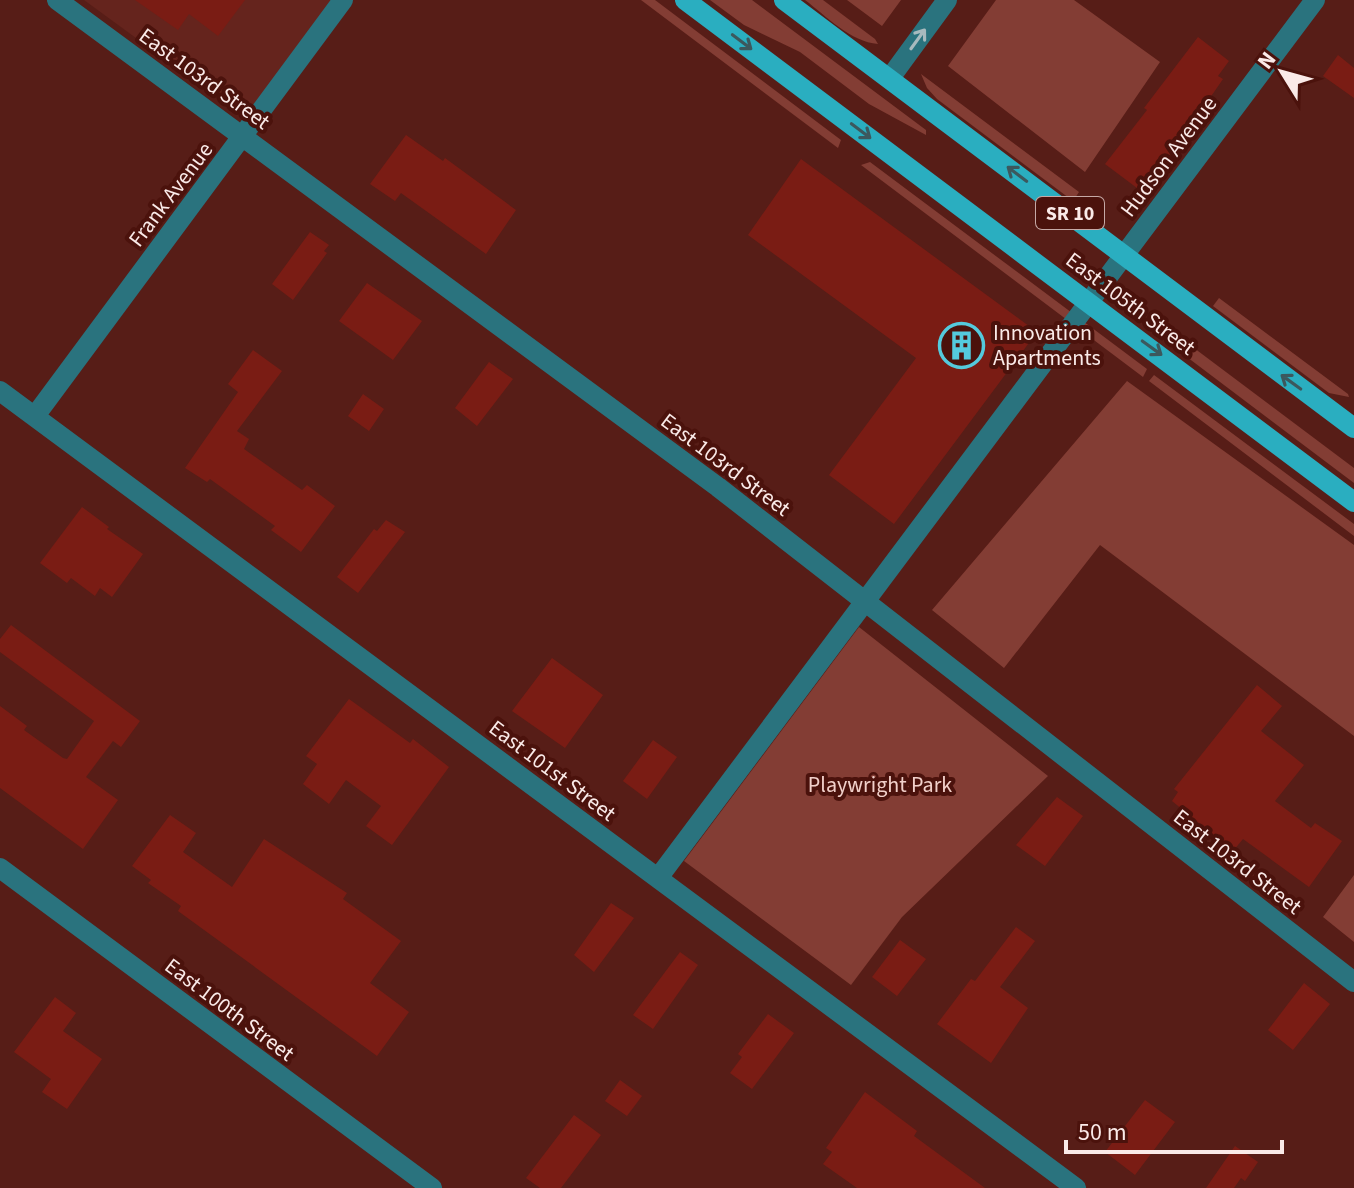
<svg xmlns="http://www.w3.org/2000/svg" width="1354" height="1188" font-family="'Source Sans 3',sans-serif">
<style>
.built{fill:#65241d}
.green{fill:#833d34}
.building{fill:#7a1c14}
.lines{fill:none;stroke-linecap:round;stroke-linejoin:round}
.minor{stroke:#2a737e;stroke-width:20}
.major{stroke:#2aaec0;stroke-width:20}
.oneway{stroke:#a7babe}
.oneway2{stroke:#3c585d}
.labels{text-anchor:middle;stroke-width:8;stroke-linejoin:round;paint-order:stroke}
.shield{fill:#4b120c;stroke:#c6a9a6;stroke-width:2}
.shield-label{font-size:20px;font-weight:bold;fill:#faeae8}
.street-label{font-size:22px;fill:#faeae8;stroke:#4b120c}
.poi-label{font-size:22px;fill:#faeae8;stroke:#4b120c;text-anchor:start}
.park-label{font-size:22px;fill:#f1d0ca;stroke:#4b120c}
</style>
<rect width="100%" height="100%" fill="#571d17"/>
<!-- built -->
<path class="built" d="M84,0H343L261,112L244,117Z"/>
<!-- green -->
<path class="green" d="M641,0H655L841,140L838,148Z
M710,0H752L926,130V135L869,104L800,52L744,25Z
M805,0H823L875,39L878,44C851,42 826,16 805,0Z
M847,0H901L882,26Z
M996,0H1074L1160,62L1085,172L948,66Z
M921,74L1079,192L1073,201L937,99L927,88Z
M870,162L1147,369L1143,377L861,165Z
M1219,298L1348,394L1349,397L1329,393L1213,306Z
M1182,339L1354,468V483L1175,348Z
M1154,375L1354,524V536L1149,381Z
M1127,381L1354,545V736L1100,545L1004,668L932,610Z
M859,627L1048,776L902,917L851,985L684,861Z
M1354,875V942L1323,917Z"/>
<!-- building -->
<path class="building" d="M135,0H245L218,36L189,14L178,30Z
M1198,37L1229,61L1218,76L1223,79L1203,108L1205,110L1145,188L1141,184L1137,188L1105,164L1147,110L1144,108Z
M1338,55L1354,68V98L1323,76Z
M406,135L443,161L445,158L516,210L486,254L401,193L395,201L370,184Z
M801,159L1037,332L894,524L829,475L916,358L748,235Z
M310,232L329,245L324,251L327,253L293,300L272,284Z
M367,283L422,321L393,360L339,321Z
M253,350L282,371L237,431L249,439L244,449L302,490L307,485L335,506L301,552L271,530L275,526L210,479L207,482L185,468L238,392L228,384Z
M489,362L513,379L477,426L455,408Z
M363,394L384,409L369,431L348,416Z
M82,507L109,527L107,529L143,554L112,597L100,588L95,596L71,578L67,583L40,563Z
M386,520L405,532L358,593L337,577L374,529L377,531Z
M11,625L140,721L121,747L113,741L86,777L118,800L83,849L0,788V706L27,726L24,730L63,758L67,759L94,721L0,652V639Z
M552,658L603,695L565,748L512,711Z
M1257,685L1282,706L1261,731L1304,765L1275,801L1311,828L1315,823L1342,841L1309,887L1243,839L1233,851L1172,801L1178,792L1174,789Z
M349,699L410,743L413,739L449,767L392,845L366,826L381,806L346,780L329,804L303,784L317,764L306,756Z
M653,740L677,757L647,799L623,781Z
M1057,797L1083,816L1045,866L1016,845Z
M170,815L196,833L183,852L232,887L264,839L347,893L343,899L401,941L370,983L409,1012L377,1056L178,911L181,906L148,883L151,880L132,866Z
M611,903L634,918L594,972L574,955Z
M1016,927L1035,941L1000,987L1028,1008L991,1063L937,1024L971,979L975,981Z
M900,940L926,959L897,996L872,977Z
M680,952L698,965L653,1029L633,1015Z
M1304,983L1330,1004L1293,1050L1268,1030Z
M55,997L76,1013L63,1031L102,1059L67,1109L42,1092L51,1079L14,1052Z
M768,1014L794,1033L752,1089L730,1073L742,1057L738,1054Z
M620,1080L642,1096L627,1116L605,1101Z
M865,1092L917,1131L914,1136L985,1188H857L823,1164L832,1152L826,1148Z
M1145,1100L1175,1122L1135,1175L1105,1152Z
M574,1115L601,1135L561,1188H540L526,1178Z
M1235,1146L1258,1162L1245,1181L1241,1178L1234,1188H1206Z"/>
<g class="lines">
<!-- minor -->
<path class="minor" d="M57,0L718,487L1354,982
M890,78L947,0
M0,391L1076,1188
M35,416L343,0
M0,868L432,1188
M658,878L1315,0"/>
<!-- major -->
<path class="major" d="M685,0L1354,502
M784,0L1354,428"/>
</g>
<!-- one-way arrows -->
<defs><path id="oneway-shaft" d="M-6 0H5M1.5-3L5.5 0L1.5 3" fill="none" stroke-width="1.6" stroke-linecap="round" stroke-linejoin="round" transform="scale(2)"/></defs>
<use class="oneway" href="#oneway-shaft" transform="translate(918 39) rotate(-54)"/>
<g class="oneway2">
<use href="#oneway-shaft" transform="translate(742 42) rotate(37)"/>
<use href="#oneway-shaft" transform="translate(861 131) rotate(37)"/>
<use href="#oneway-shaft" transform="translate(1017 174) rotate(-143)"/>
<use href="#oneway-shaft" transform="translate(1152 348) rotate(36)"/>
<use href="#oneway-shaft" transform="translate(1291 382) rotate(-144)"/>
</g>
<!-- icons -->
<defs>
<symbol id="building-ring" viewBox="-11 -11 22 22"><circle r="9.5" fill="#4b120c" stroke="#54cadd" stroke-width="1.5"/><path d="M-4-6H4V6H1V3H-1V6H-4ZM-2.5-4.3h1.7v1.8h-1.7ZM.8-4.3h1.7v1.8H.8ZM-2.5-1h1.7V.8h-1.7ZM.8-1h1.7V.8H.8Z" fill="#54cadd"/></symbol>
</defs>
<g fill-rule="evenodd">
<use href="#building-ring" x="936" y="320" width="51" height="51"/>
</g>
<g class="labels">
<!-- shield labels -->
<rect class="shield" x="1036" y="197" width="68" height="32" rx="6"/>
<g class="shield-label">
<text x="1070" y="220">SR 10</text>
</g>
<!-- street labels -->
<g class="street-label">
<text transform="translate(205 78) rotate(36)" y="8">East 103rd Street</text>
<text transform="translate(1168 156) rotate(-53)" y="8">Hudson Avenue</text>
<text transform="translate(170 194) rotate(-53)" y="8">Frank Avenue</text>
<text transform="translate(1131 303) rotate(37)" y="8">East 105th Street</text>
<text transform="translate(726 464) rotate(37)" y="8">East 103rd Street</text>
<text transform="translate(553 770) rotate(37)" y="8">East 101st Street</text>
<text transform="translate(1238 861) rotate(38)" y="8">East 103rd Street</text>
<text transform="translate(230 1009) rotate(37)" y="8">East 100th Street</text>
</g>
<!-- poi labels -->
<g class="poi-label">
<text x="993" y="340">Innovation<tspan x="993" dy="25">Apartments</tspan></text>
</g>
<!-- park labels -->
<g class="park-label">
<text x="880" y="792">Playwright Park</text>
</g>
</g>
<!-- north arrow -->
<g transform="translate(1282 72) rotate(307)" stroke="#4b120c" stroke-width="6" paint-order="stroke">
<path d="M0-6L14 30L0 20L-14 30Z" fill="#faeae8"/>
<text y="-12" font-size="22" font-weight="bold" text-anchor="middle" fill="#faeae8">N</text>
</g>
<!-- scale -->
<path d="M1066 1140v12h216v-12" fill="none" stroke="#faeae8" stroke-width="4"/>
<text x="1078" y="1140" font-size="24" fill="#faeae8" stroke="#4b120c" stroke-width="6" paint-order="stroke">50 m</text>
</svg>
